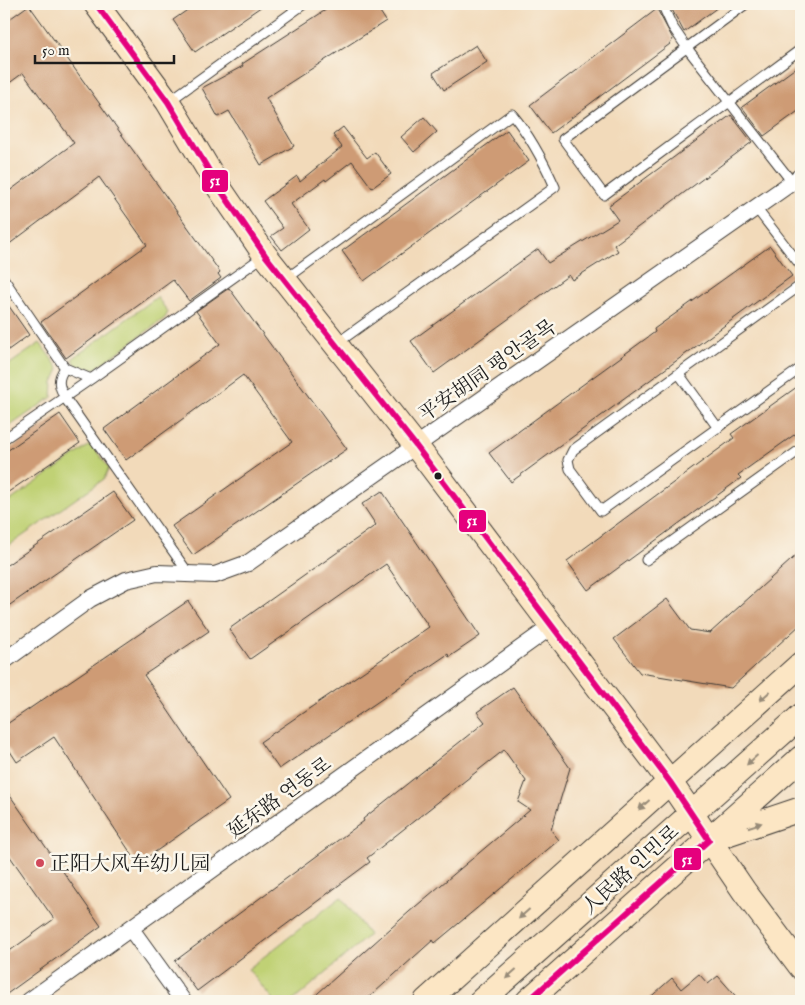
<svg xmlns="http://www.w3.org/2000/svg" width="805" height="1005" font-family="'IM FELL English','Noto Serif SC','Noto Serif KR',serif">
<style>
.green{fill:#c0d174;stroke:#6e7648}
.building{fill:#ce9b75}
.lines{fill:none;stroke-linecap:round;stroke-linejoin:round}
.lane-casing{stroke:#3c3834;stroke-width:11}
.street-casing{stroke:#3c3834;stroke-width:18}
.secondary-casing{stroke:#3c3834;stroke-width:26}
.lane{stroke:#fff;stroke-width:9}
.street{stroke:#fff;stroke-width:16}
.secondary{stroke:#fce6c4;stroke-width:24}
.bus-1-casing{stroke:#fbf7ec;stroke-width:10}
.bus-1{stroke:#e5007d;stroke-width:6}
.oneway{fill:#978b78}
.bus-dot{fill:#1c1c1c;stroke:#fbf7ec;stroke-width:2}
.poi-dot{fill:#d1495b;stroke:#fbf7ec;stroke-width:2}
.labels{text-anchor:middle;stroke-width:5;stroke-linejoin:round;paint-order:stroke}
.street-label{font-size:20px;fill:#1c1c1c;stroke:#fbf7ec}
.poi-label{font-size:20px;fill:#1c1c1c;stroke:#fbf7ec;text-anchor:start}
.line-badge{stroke:#fbf7ec;stroke-width:2}
.badge-label{font-size:14px;text-anchor:middle;font-weight:bold;fill:#fff}
</style>
<rect width="100%" height="100%" fill="#fbf7ec"/>
<filter id="ink" filterUnits="userSpaceOnUse"><feTurbulence type="fractalNoise" baseFrequency=".02" numOctaves="2"/><feDisplacementMap in="SourceGraphic" scale="10" xChannelSelector="R" yChannelSelector="G"/><feConvolveMatrix kernelMatrix="1 2 1 2 8 2 1 2 1" color-interpolation-filters="sRGB"/></filter>
<filter id="wash" filterUnits="userSpaceOnUse"><feTurbulence type="fractalNoise" baseFrequency=".0096" numOctaves="4" result="noise"/><feDisplacementMap in="SourceGraphic" scale="20" xChannelSelector="R" yChannelSelector="G"/><feGaussianBlur stdDeviation="1.12" result="paint"/><feColorMatrix in="noise" values="0 0 0 0 0 0 0 0 0 0 0 0 0 0 0 0 0 1.4 0 .05"/><feComposite in="paint" operator="in"/></filter>
<g filter="url(#wash)">
<rect width="100%" height="100%" fill="#f2daba"/>
<!-- green -->
<path class="green" d="M157,297L168,312L165,318L95,369L78,367L72,359Z
M40,343L59,369L53,382L52,397L4,430V368Z
M91,444L109,468L104,479L4,549V505Z
M341,897L369,935L293,1001H274L248,969Z"/>
<g id="blocks">
<!-- building -->
<path class="building" d="M196,4H265L195,52L173,20Z
M335,4H375L386,21L266,98L294,146L261,165L229,111L218,117L202,88L243,66L242,64Z
M669,4H722L684,32Z
M29,5L220,272L218,274L221,278L189,301L173,280L66,358L41,322L147,245L99,177L4,248V195L74,143L23,73L4,87V23Z
M657,9L673,39L670,44L551,133L530,105Z
M476,45L487,62L444,90L433,73Z
M801,64V109L764,136L742,107Z
M731,115L752,142L614,245L618,251L572,280L569,275L434,373L411,341L538,249L548,263L618,220L608,206Z
M424,117L437,132L414,152L401,137Z
M343,127L367,158L375,152L391,174L372,188L352,161L326,181L325,179L291,204L309,229L282,250L271,236L283,228L263,201L297,176L300,181L342,147L333,135Z
M507,130L529,161L364,281L342,251Z
M770,246L792,276L511,482L489,453L655,332L654,329Z
M229,288L347,449L193,555L172,526L292,442L243,375L126,460L104,429L220,344L196,311Z
M4,299L29,335L4,353Z
M801,384V430L738,475L741,478L588,590L567,561L734,438L731,434Z
M60,414L80,443L4,495V453Z
M382,491L480,636L449,657L448,654L279,769L260,742L429,627L386,564L250,659L229,629L376,525L362,504Z
M113,492L133,520L4,609V567Z
M801,551V624L731,688L640,673L614,639L667,599L690,630L710,633Z
M188,601L209,631L144,675L229,800L138,864L54,737L17,762L4,742V726Z
M513,687L570,768L551,830L559,840L435,943L433,940L365,1001H309L409,912L530,810L518,802L526,781L504,750L367,858L370,862L197,991L175,961L364,821L363,819L485,722L477,712Z
M4,787L101,926L4,996V955L54,919L4,848Z
M699,974L708,984L718,976L740,1001H646L672,978L681,989Z"/>
</g>
</g>
<g filter="url(#ink)">
<use href="#blocks" fill-opacity="0" stroke="#3c3834" stroke-width="1"/>
<g class="lines">
<defs>
<path id="lane" d="M662,4L672,26L687,48L792,182
M746,4L563,139L604,195L801,49
M168,102L304,4
M756,208L801,266
M4,279L65,368L91,379L265,255
M286,279L512,114C531,137 543,160 555,187L336,344
M801,285L573,450L568,460L570,469L601,511L801,368
M65,368C56,380 59,387 65,398L189,574
M679,374L718,428
M4,439L91,379
M646,560L801,449"/>
<path id="street" d="M4,661L90,599L126,580L157,573L215,575L248,563L801,176
M131,929L183,1001
M29,1001L552,626"/>
<path id="secondary" d="M96,4L168,102L220,189L265,255L416,446L670,782L744,891L801,967
M718,837L801,809
M426,1001L801,664
M481,1001L801,716
M528,1001L801,758"/>
</defs>
<!-- lane casing -->
<use href="#lane" class="lane-casing"/>
<!-- street casing -->
<use href="#street" class="street-casing"/>
<!-- secondary casing -->
<use href="#secondary" class="secondary-casing"/>
<!-- lane -->
<use href="#lane" class="lane"/>
<!-- street -->
<use href="#street" class="street"/>
<!-- secondary -->
<use href="#secondary" class="secondary"/>
<defs>
<path id="bus-1" d="M96,4L168,102L220,189L265,255L416,446L670,782L709,840L528,1001"/>
</defs>
<!-- bus-1 casing -->
<use href="#bus-1" class="bus-1-casing"/>
<!-- bus-1 -->
<use href="#bus-1" class="bus-1"/>
</g>
<!-- one-way arrows -->
<defs><path id="oneway-solid" d="M-6-.8H1V-3.2L6.5 0L1 3.2V.8H-6Z" transform="scale(1.25)"/></defs>
<g class="oneway">
<use href="#oneway-solid" transform="translate(765 696) rotate(138)"/>
<use href="#oneway-solid" transform="translate(752 760) rotate(138)"/>
<use href="#oneway-solid" transform="translate(644 805) rotate(138)"/>
<use href="#oneway-solid" transform="translate(755 825) rotate(-18)"/>
<use href="#oneway-solid" transform="translate(524 914) rotate(138)"/>
<use href="#oneway-solid" transform="translate(511 974) rotate(138)"/>
</g>
</g>
<!-- markers -->
<circle class="bus-dot" cx="438" cy="476" r="4.5"/>
<circle class="poi-dot" cx="40" cy="863" r="5"/>
<g class="labels">
<!-- street labels -->
<g class="street-label">
<text transform="translate(487 370) rotate(-35)" y="7">平安胡同 평안골목</text>
<text transform="translate(279 797) rotate(-36)" y="7">延东路 연동로</text>
<text transform="translate(630 869) rotate(-42)" y="7">人民路 인민로</text>
</g>
<!-- poi labels -->
<g class="poi-label">
<text x="50" y="870">正阳大风车幼儿园</text>
</g>
</g>
<g class="line-badge">
<rect x="201" y="169" width="28" height="24" rx="5" fill="#e5007d"/>
<rect x="458" y="509" width="29" height="24" rx="5" fill="#e5007d"/>
<rect x="673" y="847" width="29" height="24" rx="5" fill="#e5007d"/>
</g>
<g class="badge-label">
<text x="215" y="185">51</text>
<text x="472" y="525">51</text>
<text x="687" y="864">51</text>
</g>
<!-- margin -->
<rect width="805" height="1005" fill="none" stroke="#fbf7ec" stroke-width="20"/>
<!-- scale -->
<path d="M35 55v8h139v-8" fill="none" stroke="#1c1c1c" stroke-width="2.5"/>
<text x="42" y="55" font-size="15" fill="#1c1c1c" stroke="#fbf7ec" stroke-width="4" paint-order="stroke">50 m</text>
</svg>
